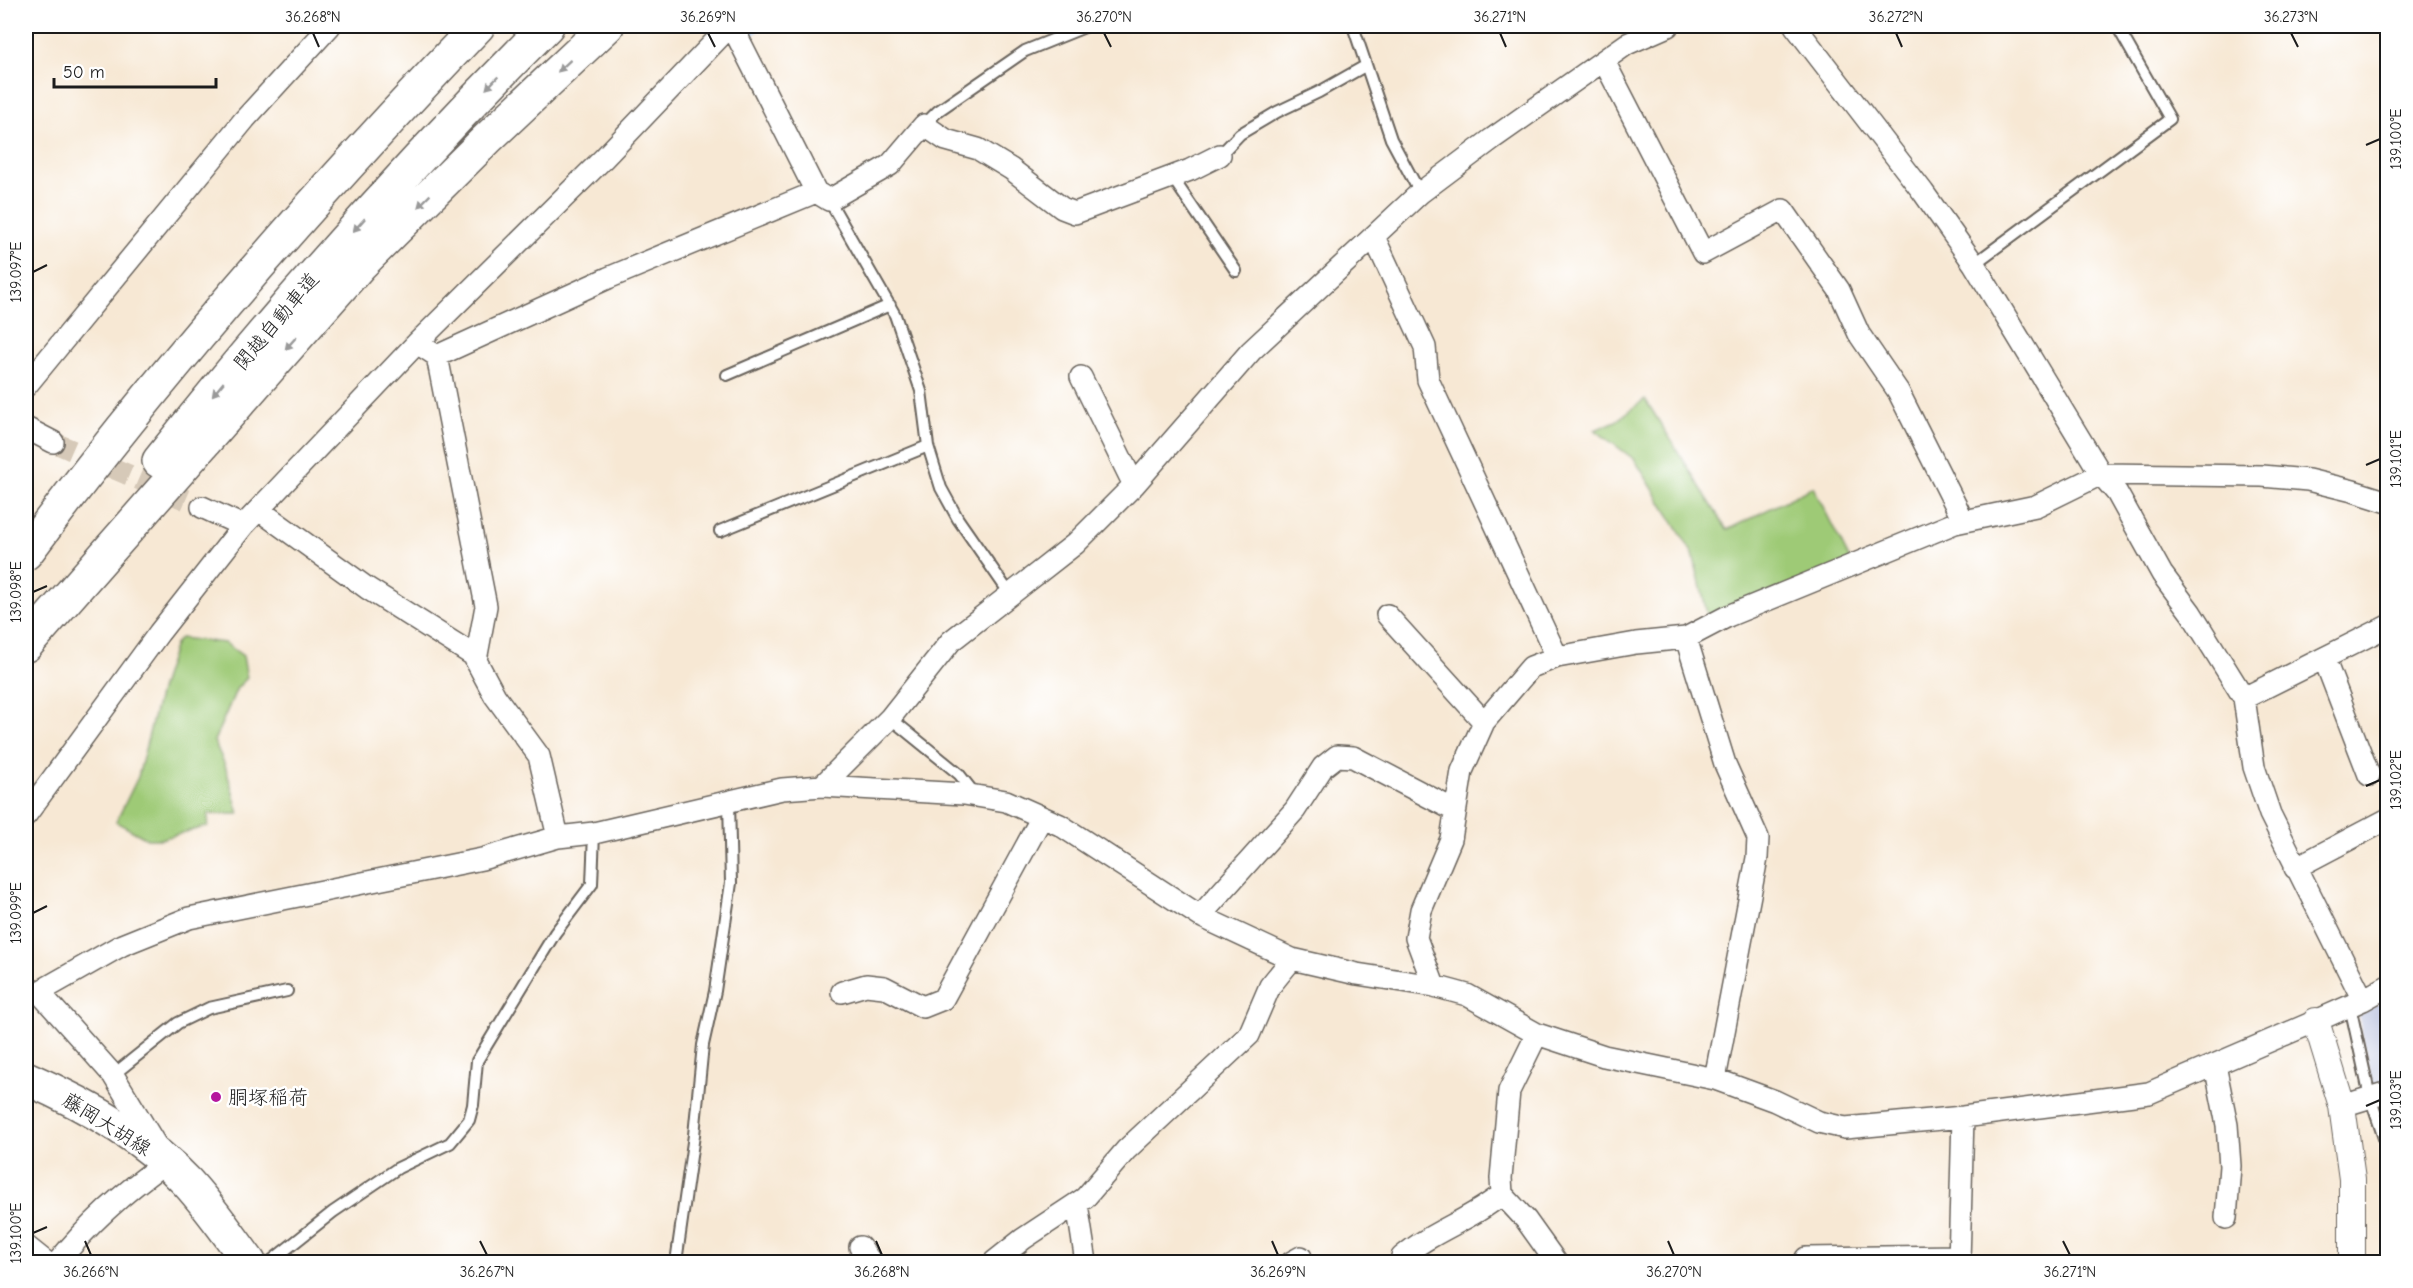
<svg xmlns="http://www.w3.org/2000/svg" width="2413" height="1288" font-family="'Comic Neue','Klee One',sans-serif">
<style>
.industrial{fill:#bbc3de}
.green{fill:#9eca76;stroke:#5d7349;stroke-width:1.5}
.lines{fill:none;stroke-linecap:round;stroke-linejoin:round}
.stream{stroke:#7eb8ef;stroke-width:7}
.minor-tunnel{stroke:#d6c9b8;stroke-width:21;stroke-dasharray:21 10;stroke-linecap:butt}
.service-casing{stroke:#69635c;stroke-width:14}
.minor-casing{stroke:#69635c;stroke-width:24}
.tertiary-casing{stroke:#69635c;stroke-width:28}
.primary-casing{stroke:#69635c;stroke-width:36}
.motorway-casing{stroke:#69635c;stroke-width:36}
.service{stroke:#fff;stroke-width:10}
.minor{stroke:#fff;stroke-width:21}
.tertiary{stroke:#fff;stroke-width:26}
.primary{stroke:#fff;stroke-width:33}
.motorway{stroke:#fff;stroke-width:33}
.oneway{fill:#999}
.ticks{fill:none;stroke:#1c1c1c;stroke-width:2}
.poi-dot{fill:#b5179e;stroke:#fff;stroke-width:2}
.labels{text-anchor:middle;stroke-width:5;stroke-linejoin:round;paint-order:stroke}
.street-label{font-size:20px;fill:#1c1c1c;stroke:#fff}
.poi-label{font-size:20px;fill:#1c1c1c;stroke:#fff;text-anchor:start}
.neatline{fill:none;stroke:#1c1c1c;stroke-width:2}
.ticks-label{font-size:15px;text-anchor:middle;fill:#1c1c1c}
</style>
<rect width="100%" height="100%" fill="#fff"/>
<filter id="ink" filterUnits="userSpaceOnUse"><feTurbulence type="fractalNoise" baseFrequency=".0167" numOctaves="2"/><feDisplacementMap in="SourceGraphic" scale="12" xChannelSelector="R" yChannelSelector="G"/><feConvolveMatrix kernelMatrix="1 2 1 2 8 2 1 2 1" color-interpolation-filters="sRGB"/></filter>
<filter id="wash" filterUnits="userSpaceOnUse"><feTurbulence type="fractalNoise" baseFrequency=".008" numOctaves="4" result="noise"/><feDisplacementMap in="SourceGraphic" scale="24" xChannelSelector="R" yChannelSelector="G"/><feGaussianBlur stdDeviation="1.35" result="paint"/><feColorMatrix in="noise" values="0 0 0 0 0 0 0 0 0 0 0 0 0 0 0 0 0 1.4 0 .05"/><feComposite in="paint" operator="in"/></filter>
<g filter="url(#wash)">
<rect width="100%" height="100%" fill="#f7e8d4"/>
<!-- industrial -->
<path class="industrial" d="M2387,998V1089L2385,1090L2372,1085L2358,1015Z"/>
<!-- green -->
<path class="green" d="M1645,399L1727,530L1813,487L1851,562L1708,618L1693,554L1635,460L1595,430L1616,421Z
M180,638L225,643L243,656L247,678L237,688L214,741L225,765L239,814H208V826L161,839H147L116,822L138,777L161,687L175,644Z"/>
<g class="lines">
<!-- stream -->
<path class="stream" d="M746,36L758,26"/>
</g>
</g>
<g filter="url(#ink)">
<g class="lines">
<!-- minor-tunnel -->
<path class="minor-tunnel" d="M53,442L202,507"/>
<defs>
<path id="service" d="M1353,26L1391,139L1420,193
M924,125L938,111L1025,51L1087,26
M1220,155L1240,134L1277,112L1319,92L1365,66
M1172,177L1236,271
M829,200L895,315L921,391L928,446L941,488L958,519L1010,594
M1974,264L2170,119L2117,26
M727,375L890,305
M720,531L928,446
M890,718L959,774L974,793
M2350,1006L2370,1097L2388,1150
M113,1075L178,1023L209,1008L287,991
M270,1262L333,1212L398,1168L450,1143L469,1120L473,1105L477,1061L555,933L592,884L594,833
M676,1262L694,1135L703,1045L715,991L731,883L729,802"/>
<path id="minor" d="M732,26L816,192L829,200L890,165L924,125L946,140L978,149L1011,169L1062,208L1075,213L1190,170L1220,155
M1795,26L1923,192L1974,264L2101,474L2117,493L2162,574L2191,613L2244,698L2254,767L2270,814L2363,1000
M1604,61L1703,253L1783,210L1839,290L1859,334L1898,391L1963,520
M1374,237L1425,347L1428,380L1557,657
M417,343L437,356L608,278L816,192
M437,356L486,606L476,660
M1081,377L1134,485
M26,386L245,119L330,26
M26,428L53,442
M202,507L243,526
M259,510L367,588L473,655L495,696L539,756L558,837
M1387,615L1484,722
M1686,638L1725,764L1758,838L1757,858L1715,1079
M2324,658L2369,775
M2244,698L2388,626
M822,786L890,718L951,641L1075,544L1134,485L1251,351L1420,193L1492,139L1627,44L1668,26
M26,815L159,633L243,526L417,343L604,158L730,26
M2295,868L2388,819
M1200,916L1295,810L1323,767L1337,756L1353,757L1454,810
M1434,986L1416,938L1421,910L1451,839L1462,771L1484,722L1531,667L1557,657L1636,643L1686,638L1728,616L1955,523L2036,506L2101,474L2262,476L2308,480L2353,491L2388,502
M842,992L866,985L884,987L923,1007L943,999L1042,817
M1537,1034L1509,1091L1501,1178L1502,1194L1526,1220L1556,1262
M2215,1065L2227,1125L2230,1166L2226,1218
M2342,1106L2388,1092
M1077,1204L1086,1262
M26,1246L46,1262
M860,1247L871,1262
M1806,1258L1960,1256
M58,1262C89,1223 125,1191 166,1162L113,1075L39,992L122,945L189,918L482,859L558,837L594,833L782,789L822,786L964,794L1006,801L1060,825L1200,916L1292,959L1357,974L1434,986L1467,995L1537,1034L1604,1056L1715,1079L1775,1101L1819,1122L1845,1128L1963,1117L2149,1093L2316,1021L2363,1000L2388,986
M994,1262L1023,1239L1085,1198L1126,1150L1249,1035L1270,986L1292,959
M1292,1262L1301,1257
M1403,1262L1402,1257C1432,1231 1471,1220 1502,1194
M1959,1262L1963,1117"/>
<path id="tertiary" d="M2316,1021L2342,1106L2352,1179V1262"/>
<path id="primary" d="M26,1078C83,1103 144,1136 187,1182C210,1207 229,1235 249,1262"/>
<path id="motorway" d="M159,461C280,308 410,163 547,26
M26,553C164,368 318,193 478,26
M26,645L360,265L487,139L607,26"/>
</defs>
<!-- service casing -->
<use href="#service" class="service-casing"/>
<!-- minor casing -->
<use href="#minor" class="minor-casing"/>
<!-- tertiary casing -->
<use href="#tertiary" class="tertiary-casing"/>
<!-- primary casing -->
<use href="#primary" class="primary-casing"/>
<!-- motorway casing -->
<use href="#motorway" class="motorway-casing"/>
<!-- service -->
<use href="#service" class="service"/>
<!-- minor -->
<use href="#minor" class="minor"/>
<!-- tertiary -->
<use href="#tertiary" class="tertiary"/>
<!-- primary -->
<use href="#primary" class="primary"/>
<!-- motorway -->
<use href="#motorway" class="motorway"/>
</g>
<!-- one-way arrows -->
<defs><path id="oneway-solid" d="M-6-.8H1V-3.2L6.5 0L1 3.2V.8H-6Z" transform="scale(1.5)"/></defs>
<g class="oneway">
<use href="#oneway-solid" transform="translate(564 66) rotate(137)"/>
<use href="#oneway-solid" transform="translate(492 83) rotate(134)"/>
<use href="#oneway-solid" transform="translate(424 201) rotate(135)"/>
<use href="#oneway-solid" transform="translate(359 225) rotate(132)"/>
<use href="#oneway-solid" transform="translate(291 343) rotate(132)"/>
<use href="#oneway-solid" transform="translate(218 389) rotate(130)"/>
</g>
</g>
<!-- ticks -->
<path class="ticks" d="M313,33L319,47M708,33L715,47M1104,33L1111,47M1500,33L1506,47M1896,33L1902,47M2291,33L2298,47M2366,145L2380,139M33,272L47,265M2366,465L2380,459M33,592L47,586M2366,786L2380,780M33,913L47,906M2366,1106L2380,1100M33,1233L47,1227M85,1241L91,1255M480,1241L487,1255M876,1241L882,1255M1272,1241L1278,1255M1668,1241L1674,1255M2063,1241L2070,1255"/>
<!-- markers -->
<circle class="poi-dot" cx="216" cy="1097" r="6"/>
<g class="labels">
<!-- street labels -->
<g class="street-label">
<text transform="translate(276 321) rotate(-50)" y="7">関越自動車道</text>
<text transform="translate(107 1124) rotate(32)" y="7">藤岡大胡線</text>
</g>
<!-- poi labels -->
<g class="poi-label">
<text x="228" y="1104">胴塚稲荷</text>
</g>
</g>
<!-- margin -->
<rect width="2413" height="1288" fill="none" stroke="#fff" stroke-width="66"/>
<!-- scale -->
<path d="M54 78v9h162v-9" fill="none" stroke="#1c1c1c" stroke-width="3"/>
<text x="63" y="78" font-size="18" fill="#1c1c1c" stroke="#ffffff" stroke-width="4.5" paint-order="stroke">50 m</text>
<rect x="33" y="33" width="2347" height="1222" class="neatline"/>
<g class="ticks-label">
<text x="313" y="22">36.268°N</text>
<text x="708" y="22">36.269°N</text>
<text x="1104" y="22">36.270°N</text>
<text x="1500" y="22">36.271°N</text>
<text x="1896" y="22">36.272°N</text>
<text x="2291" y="22">36.273°N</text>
<text transform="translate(2396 139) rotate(-90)" y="5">139.100°E</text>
<text transform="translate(16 272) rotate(-90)" y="5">139.097°E</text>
<text transform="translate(2396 459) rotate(-90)" y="5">139.101°E</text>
<text transform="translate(16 592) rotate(-90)" y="5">139.098°E</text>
<text transform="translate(2396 780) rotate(-90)" y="5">139.102°E</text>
<text transform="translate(16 913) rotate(-90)" y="5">139.099°E</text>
<text transform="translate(2396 1100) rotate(-90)" y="5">139.103°E</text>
<text transform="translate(16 1233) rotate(-90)" y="5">139.100°E</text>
<text x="91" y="1277">36.266°N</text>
<text x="487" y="1277">36.267°N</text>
<text x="882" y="1277">36.268°N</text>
<text x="1278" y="1277">36.269°N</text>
<text x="1674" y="1277">36.270°N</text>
<text x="2070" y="1277">36.271°N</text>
</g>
</svg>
